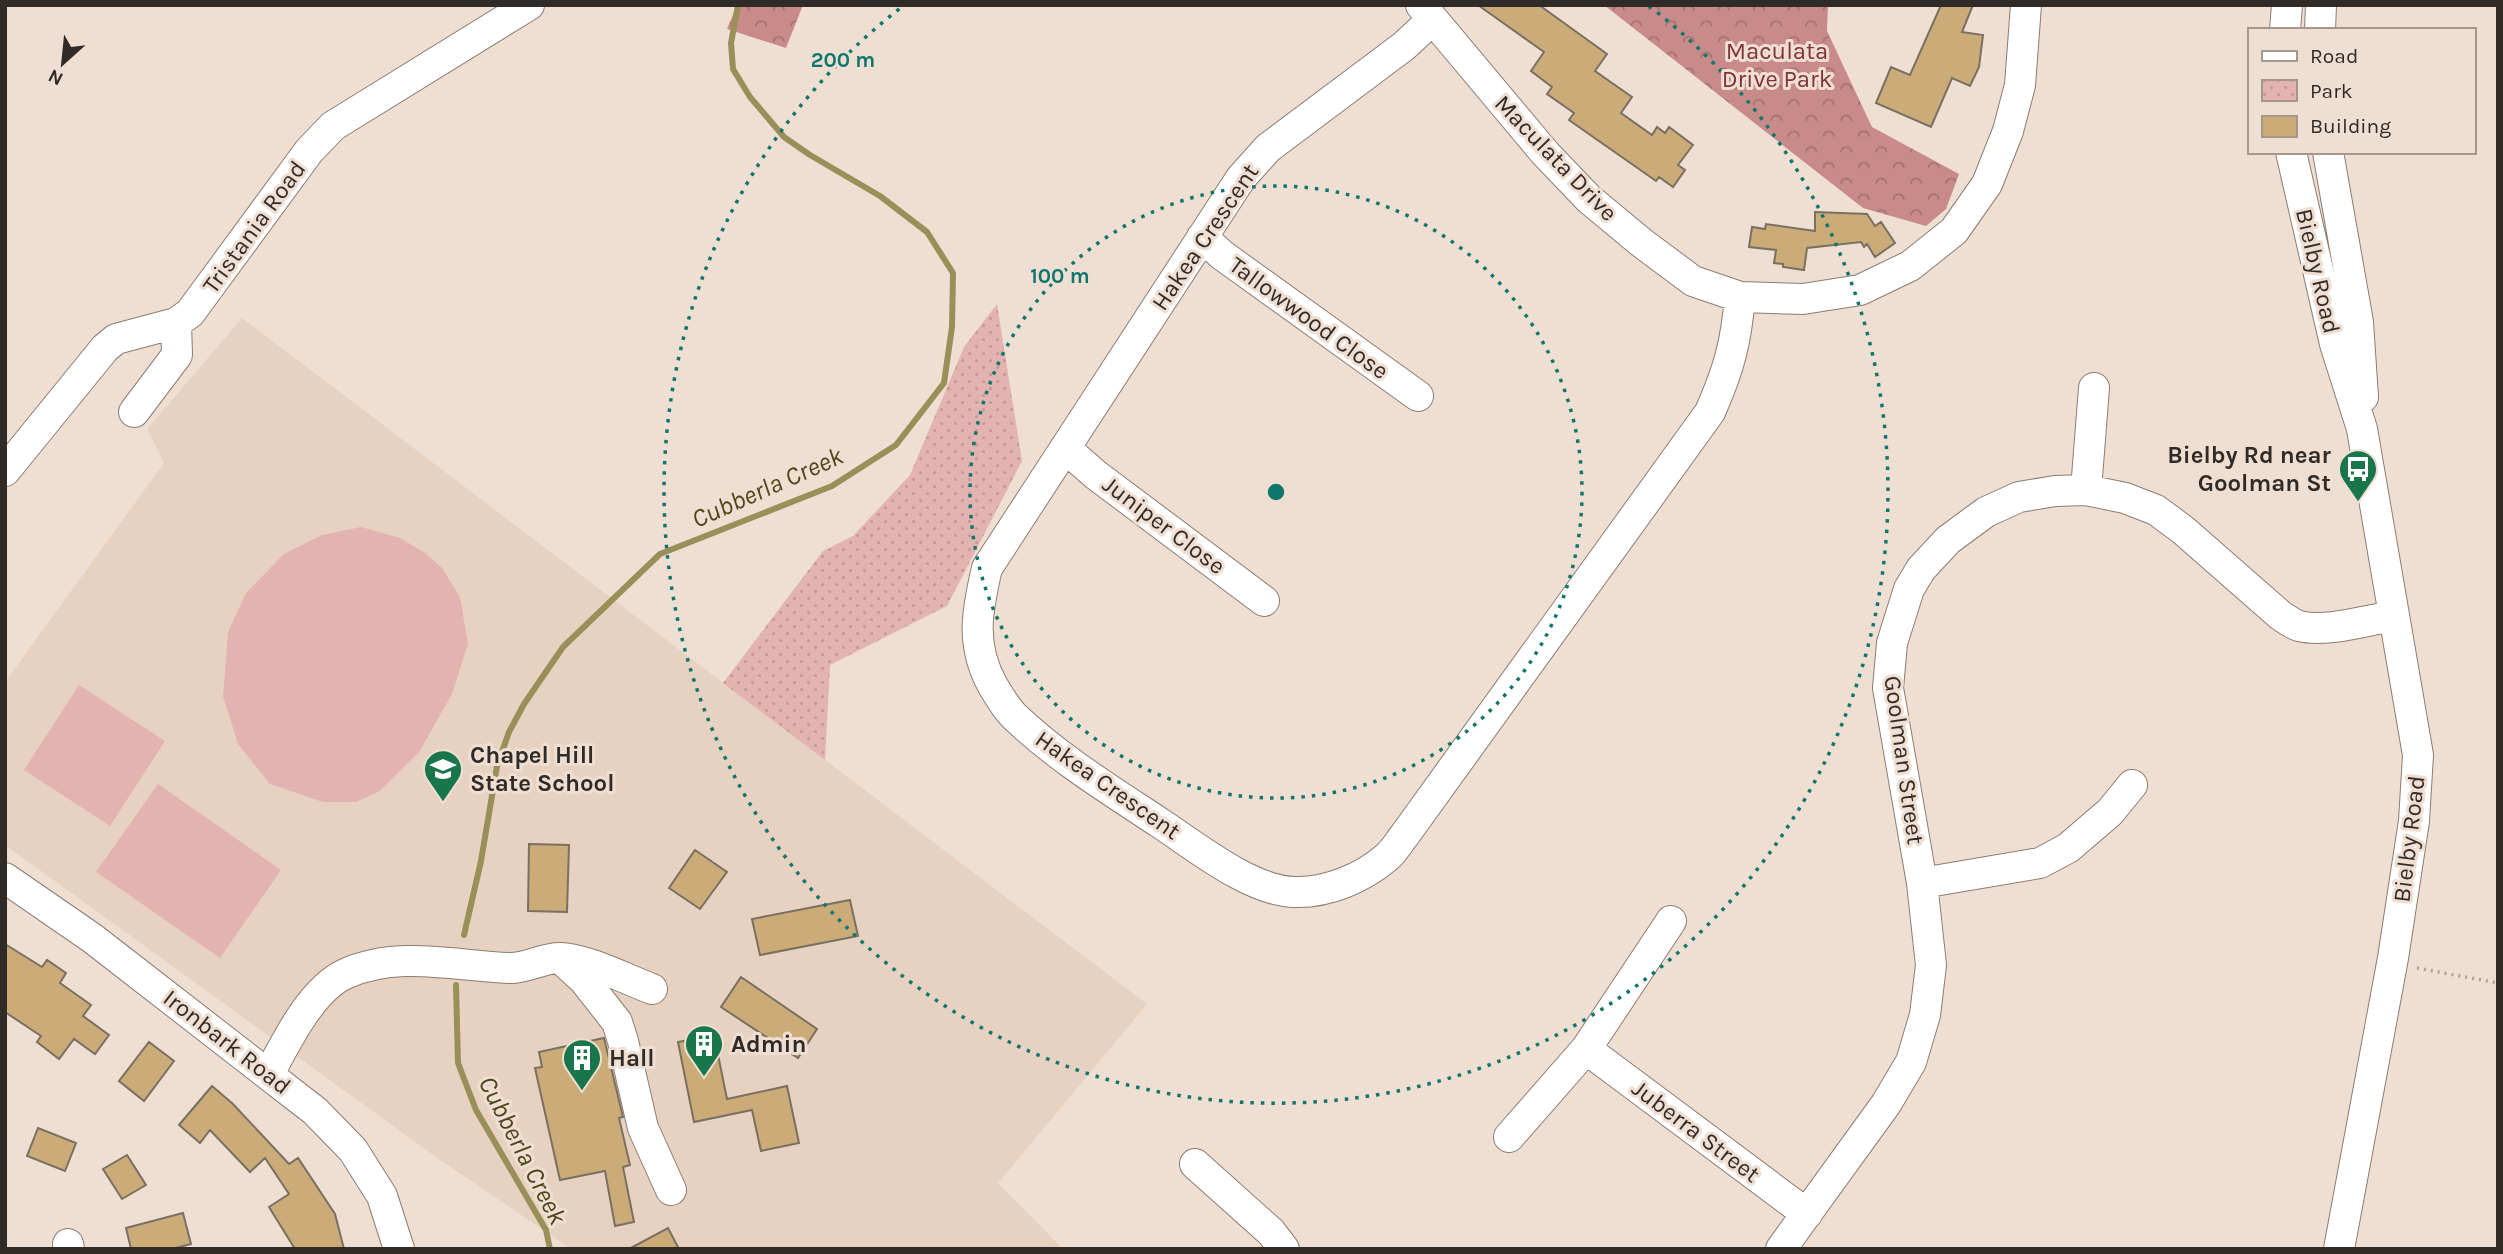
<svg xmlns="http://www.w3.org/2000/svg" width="2503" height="1254" font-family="Karla,sans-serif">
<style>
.built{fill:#e7d2c1}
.forest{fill:url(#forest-crowns)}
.park{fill:url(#park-dots)}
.garden{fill:#e2b3b1}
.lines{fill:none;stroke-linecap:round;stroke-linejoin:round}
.stream{stroke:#998f58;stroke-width:6}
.building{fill:#cbac79;stroke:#797062;stroke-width:2}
.minor-casing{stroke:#8b7d72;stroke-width:32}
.path{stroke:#ada097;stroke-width:3.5;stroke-dasharray:2 5;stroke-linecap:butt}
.minor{stroke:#fff;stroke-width:30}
.ring{fill:none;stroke:#0f766e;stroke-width:3.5;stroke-dasharray:3.5 7}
.labels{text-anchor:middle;stroke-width:6;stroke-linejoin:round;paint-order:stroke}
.park-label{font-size:24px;fill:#813436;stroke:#efdfd3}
.street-label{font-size:24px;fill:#312b27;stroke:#efdfd3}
.poi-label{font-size:24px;font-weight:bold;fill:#312b27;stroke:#efdfd3;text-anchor:start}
.water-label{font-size:26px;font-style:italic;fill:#4f471b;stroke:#efdfd3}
.centre{fill:#0f766e;stroke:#efdfd3;stroke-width:3.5}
.ring-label{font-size:21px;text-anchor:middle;font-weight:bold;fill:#0f766e;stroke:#efdfd3;stroke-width:6;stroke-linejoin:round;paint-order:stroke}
</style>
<defs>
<pattern id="forest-crowns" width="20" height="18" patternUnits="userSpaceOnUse" patternTransform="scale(1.75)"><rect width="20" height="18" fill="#c88b89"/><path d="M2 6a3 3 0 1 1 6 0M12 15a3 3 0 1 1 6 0" fill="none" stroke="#a37270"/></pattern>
<pattern id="park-dots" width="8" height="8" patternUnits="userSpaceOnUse" patternTransform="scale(1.75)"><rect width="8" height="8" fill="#e2b3b1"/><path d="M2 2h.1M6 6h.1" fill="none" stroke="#c29a98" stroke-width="1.8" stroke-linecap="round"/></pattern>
</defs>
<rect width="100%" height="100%" fill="#efdfd3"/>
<!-- built -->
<path class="built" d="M242,318L1147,1004L998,1183L1063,1249H571L436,1157L5,845V682L164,463L147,429Z"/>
<!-- forest -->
<path class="forest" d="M737,5H803L786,48L727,29Z
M1604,5H1828L1827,31L1872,127L1959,174L1946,209L1926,226L1863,208Z"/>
<!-- park -->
<path class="park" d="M997,304L1022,461L947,606L830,665L825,760L723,683L823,551L853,536L910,475L964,347Z"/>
<!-- garden -->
<path class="garden" d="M361,527L400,538L425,553L442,568L460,597L468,644L452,694L419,752L380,791L356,802H323L270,784L238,744L223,696L228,632L246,593L284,554L322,535Z
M79,685L165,741L110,826L24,770Z
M158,784L281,870L220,958L96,872Z"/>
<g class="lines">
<!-- stream -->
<path class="stream" d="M464,935L481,861L497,766L509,732L524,704L563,647L660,554L832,486L896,445L944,383L952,327L953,273L927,232L880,196L810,155L784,137L750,97L733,69L731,43L738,5
M456,985L458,1063L476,1110L546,1230L550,1249"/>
</g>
<!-- building -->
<path class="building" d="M1478,5H1539L1607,54L1595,71L1632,97L1621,113L1652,135L1657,127L1665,133L1669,127L1693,145L1678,165L1685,170L1673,187L1659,177L1656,181L1569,120L1574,113L1547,94L1552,87L1531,71L1544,52Z
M1941,5H1973L1962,32L1983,35L1979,67L1970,86L1952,78L1931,127L1876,103L1891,67L1910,75Z
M1815,212L1867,214L1875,226L1881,222L1895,243L1875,257L1867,244L1864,247L1861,242L1807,248L1804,270L1783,267V264L1774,263L1776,250L1749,247L1752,227L1765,229L1766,224L1815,231Z
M529,844L569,845L567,912L528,911Z
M695,850L727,872L700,909L669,888Z
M850,900L858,936L760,955L752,919Z
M5,944L42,967L47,960L66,973L60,983L91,1005L83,1016L109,1035L95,1054L74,1039L59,1059L37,1042L41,1036L5,1012Z
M741,977L817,1029L798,1058L721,1007Z
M714,1035L727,1099L787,1086L799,1143L761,1151L752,1110L694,1122L678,1042Z
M604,1038L623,1117L619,1118L630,1165L623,1167L634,1222L615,1226L605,1171L560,1180L535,1068L542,1067L539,1052Z
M149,1042L174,1061L144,1101L119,1081Z
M212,1086L233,1104L289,1164L298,1158L335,1214L344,1249H295L269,1207L289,1194L265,1158L250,1172L210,1130L200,1143L179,1125Z
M38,1128L76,1143L65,1171L27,1156Z
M127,1155L146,1185L122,1199L103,1169Z
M183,1213L191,1244L172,1249H131L126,1228Z
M668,1228L679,1249H629Z"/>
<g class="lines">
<defs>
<path id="minor" d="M1421,5L1545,153L1589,199L1642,243L1693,281L1740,297L1803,299L1860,290L1910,266L1954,231L1987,184L2008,131L2020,85L2026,5
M1432,20L1404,46L1268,148L1241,178L987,568C977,611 970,645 993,686C999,696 1006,708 1014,716C1058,758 1110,790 1160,823C1195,846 1252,892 1295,892C1327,893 1363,878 1387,857C1394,851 1399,842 1404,836L1710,412C1729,369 1736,343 1740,297
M2285,30L2287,5
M2320,30L2321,5
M2291,152L2335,344L2362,429L2418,755L2414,821L2393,958L2339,1249
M2328,152L2358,322L2363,397
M1202,237L1222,255L1418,396
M134,412L177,355L176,323
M1065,448L1096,475L1264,601
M5,471L105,348L116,339L176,323L190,313L309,151L333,126L529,5
M2086,490L2094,388
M5,878L92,938L315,1111L353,1150L382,1196L399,1249
M1922,883L2040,863L2068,848L2110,812L2132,785
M561,959L584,980L617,1022L623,1041L643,1128L671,1190
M1586,1049L1807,1214
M269,1074C286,1042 311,990 345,974C398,950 455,966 509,968C526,969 544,957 561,958C587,959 628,980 652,989
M1509,1137L1586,1049L1671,921
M1195,1164L1271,1232L1284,1249
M68,1244L69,1249
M1781,1249L1886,1104L1911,1062L1925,1015L1931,965L1922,883L1888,688L1892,643L1909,589L1921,569L1948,540L1986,512L2019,497L2055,491L2086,490L2125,498L2156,510L2183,530L2280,615C2286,619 2292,624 2299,626C2326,633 2366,620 2394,616"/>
</defs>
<!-- minor casing -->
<use href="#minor" class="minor-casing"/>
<!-- path -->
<path class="path" d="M2417,968L2498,983"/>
<!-- minor -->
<use href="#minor" class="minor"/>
</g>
<!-- distance rings -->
<g class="ring">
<circle cx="1276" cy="492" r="306"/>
<path d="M1649 6A612 612 0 1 1 903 6"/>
</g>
<!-- icons -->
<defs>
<symbol id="bus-pin" viewBox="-11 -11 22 30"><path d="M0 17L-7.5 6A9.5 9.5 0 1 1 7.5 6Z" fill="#19754b" stroke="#efdfd3"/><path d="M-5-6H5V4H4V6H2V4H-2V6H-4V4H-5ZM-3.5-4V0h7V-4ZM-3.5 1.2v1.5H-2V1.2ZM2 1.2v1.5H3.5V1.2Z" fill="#fff"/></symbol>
<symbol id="school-pin" viewBox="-11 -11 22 30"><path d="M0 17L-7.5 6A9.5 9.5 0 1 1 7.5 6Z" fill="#19754b" stroke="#efdfd3"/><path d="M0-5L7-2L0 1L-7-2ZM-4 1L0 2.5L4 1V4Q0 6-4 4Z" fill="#fff"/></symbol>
<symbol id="building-pin" viewBox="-11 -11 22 30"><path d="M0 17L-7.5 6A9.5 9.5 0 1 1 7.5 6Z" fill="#19754b" stroke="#efdfd3"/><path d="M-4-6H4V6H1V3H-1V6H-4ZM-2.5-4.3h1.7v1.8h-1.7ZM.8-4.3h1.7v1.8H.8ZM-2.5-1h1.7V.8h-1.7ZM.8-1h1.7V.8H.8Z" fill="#fff"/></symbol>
</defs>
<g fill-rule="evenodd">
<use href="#bus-pin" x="2336" y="447" width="44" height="60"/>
<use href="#school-pin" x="421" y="747" width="44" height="60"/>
<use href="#building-pin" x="682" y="1022" width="44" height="60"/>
<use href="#building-pin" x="560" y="1036" width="44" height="60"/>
</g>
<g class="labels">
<!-- park labels -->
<g class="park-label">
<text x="1777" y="59">Maculata<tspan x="1777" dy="28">Drive Park</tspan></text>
</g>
<!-- street labels -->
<g class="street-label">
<text transform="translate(1556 158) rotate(46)" y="8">Maculata Drive</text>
<text transform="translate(254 227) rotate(-54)" y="8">Tristania Road</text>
<text transform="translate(1205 237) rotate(-56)" y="8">Hakea Crescent</text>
<text transform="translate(2318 271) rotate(77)" y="8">Bielby Road</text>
<text transform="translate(1309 318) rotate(36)" y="8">Tallowwood Close</text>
<text transform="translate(1164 525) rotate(37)" y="8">Juniper Close</text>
<text transform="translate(1904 760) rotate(82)" y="8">Goolman Street</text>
<text transform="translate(1108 785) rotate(35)" y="8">Hakea Crescent</text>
<text transform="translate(2409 839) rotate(-83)" y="8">Bielby Road</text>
<text transform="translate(227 1042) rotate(38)" y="8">Ironbark Road</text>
<text transform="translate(1696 1131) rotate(37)" y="8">Juberra Street</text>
</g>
<!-- poi labels -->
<g class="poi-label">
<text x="2331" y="463" text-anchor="end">Bielby Rd near<tspan x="2331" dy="28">Goolman St</tspan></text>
<text x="470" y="763">Chapel Hill<tspan x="470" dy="28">State School</tspan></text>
<text x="731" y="1052">Admin</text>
<text x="609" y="1066">Hall</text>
</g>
<!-- water labels -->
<g class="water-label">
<text transform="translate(767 487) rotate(-24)" y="9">Cubberla Creek</text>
<text transform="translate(523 1150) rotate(63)" y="9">Cubberla Creek</text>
</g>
</g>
<circle cx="1276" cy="492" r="10" class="centre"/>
<g class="ring-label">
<text x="843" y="67">200 m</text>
<text x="1060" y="283">100 m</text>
</g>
<!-- border -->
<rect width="2503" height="1254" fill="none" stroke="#312b27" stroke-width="14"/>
<!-- legend -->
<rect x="2248" y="28" width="228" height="126" fill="#efdfd3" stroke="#a3978e" stroke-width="2"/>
<rect x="2262" y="51" width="35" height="10" fill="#ffffff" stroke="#a3978e" stroke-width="2"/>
<text x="2310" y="63" font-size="21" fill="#312b27">Road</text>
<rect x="2262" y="80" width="35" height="21" fill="url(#park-dots)" stroke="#a3978e" stroke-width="2"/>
<text x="2310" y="98" font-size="21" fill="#312b27">Park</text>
<rect x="2262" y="116" width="35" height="21" fill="#cbac79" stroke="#a3978e" stroke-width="2"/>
<text x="2310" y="133" font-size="21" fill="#312b27">Building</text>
<!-- north arrow -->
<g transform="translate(63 63) rotate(207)" stroke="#efdfd3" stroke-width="5" paint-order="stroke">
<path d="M0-5L12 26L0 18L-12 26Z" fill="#312b27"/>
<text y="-10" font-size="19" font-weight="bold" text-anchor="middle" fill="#312b27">N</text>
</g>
</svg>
